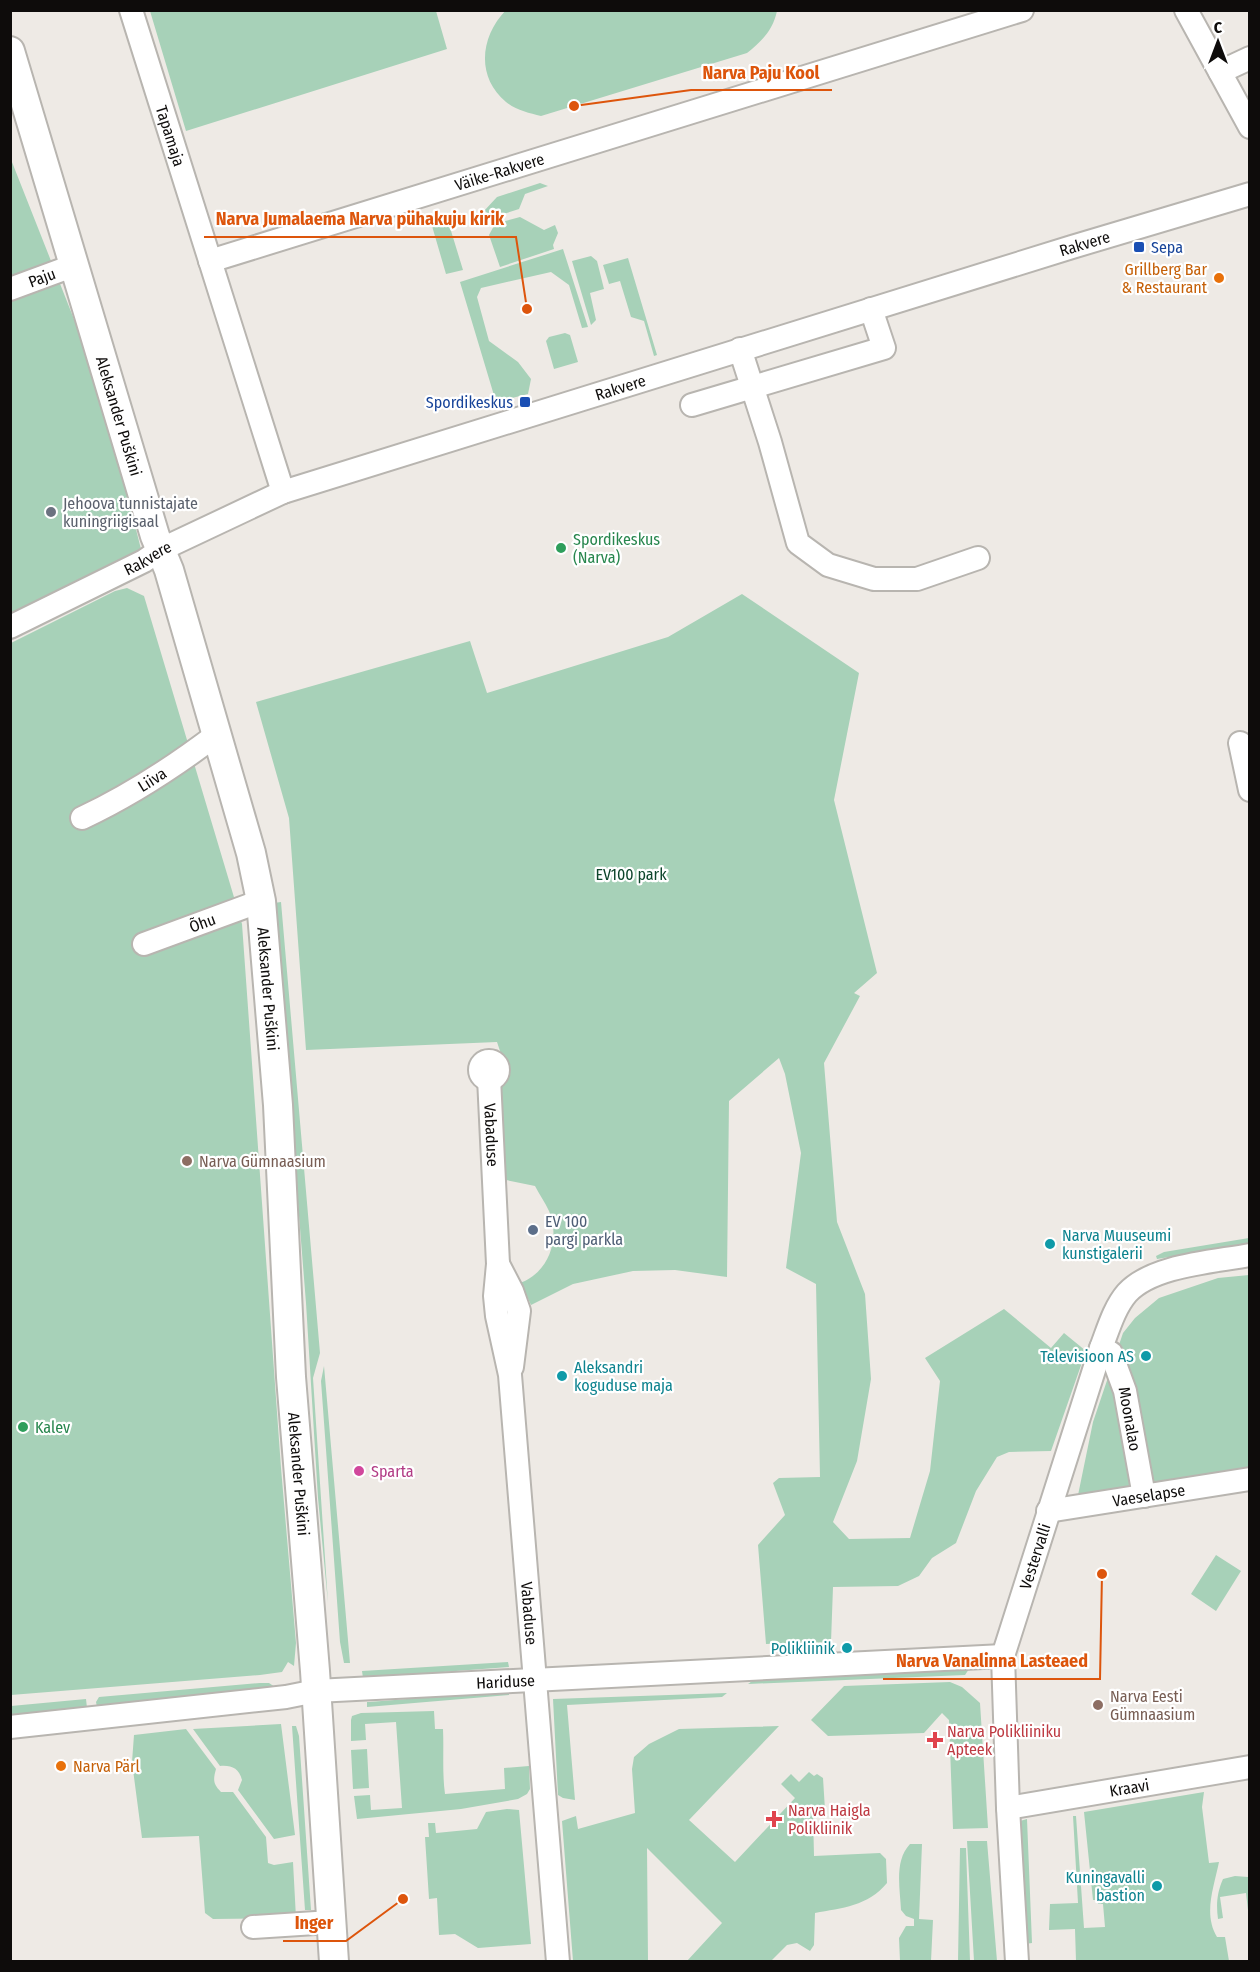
<svg xmlns="http://www.w3.org/2000/svg" width="1260" height="1972" font-family="'Fira Sans Condensed',sans-serif">
<style>
.green{fill:#a7d1b8}
.lines{fill:none;stroke-linecap:round;stroke-linejoin:round}
.minor-casing{stroke:#b8b5b0;stroke-width:26}
.major-casing{stroke:#b8b5b0;stroke-width:32}
.minor{stroke:#fff;stroke-width:22}
.major{stroke:#fff;stroke-width:28}
.transit-dot{fill:#1a4fb4;stroke:#fff;stroke-width:2}
.food-dot{fill:#e8710a;stroke:#fff;stroke-width:2}
.worship-dot{fill:#6b7280;stroke:#fff;stroke-width:2}
.leisure-dot{fill:#2e9e5b;stroke:#fff;stroke-width:2}
.education-dot{fill:#8d6e63;stroke:#fff;stroke-width:2}
.service-dot{fill:#5c6f8a;stroke:#fff;stroke-width:2}
.culture-dot{fill:#0f9aa8;stroke:#fff;stroke-width:2}
.hotel-dot{fill:#d1479c;stroke:#fff;stroke-width:2}
.health-dot{fill:#e0444e;stroke:#fff;stroke-width:2}
.labels{text-anchor:middle;stroke-width:4.5;stroke-linejoin:round;paint-order:stroke}
.street-label{font-size:16px;fill:#0e0c0b;stroke:#fff}
.transit-label{font-size:16px;fill:#164399;stroke:#fff;text-anchor:start}
.food-label{font-size:16px;fill:#c56008;stroke:#fff;text-anchor:end}
.worship-label{font-size:16px;fill:#5b616d;stroke:#fff;text-anchor:start}
.leisure-label{font-size:16px;fill:#27864d;stroke:#fff;text-anchor:start}
.park-label{font-size:16px;fill:#0d452b;stroke:#fff}
.education-label{font-size:16px;fill:#785e54;stroke:#fff;text-anchor:start}
.service-label{font-size:16px;fill:#4e5e75;stroke:#fff;text-anchor:start}
.culture-label{font-size:16px;fill:#0d838f;stroke:#fff;text-anchor:end}
.hotel-label{font-size:16px;fill:#b23c85;stroke:#fff;text-anchor:start}
.health-label{font-size:16px;fill:#be3a42;stroke:#fff;text-anchor:start}
.leader{fill:none;stroke:#dd550c;stroke-width:2}
.callout-dot{fill:#dd550c;stroke:#fff;stroke-width:2}
.callout-label{font-size:18px;text-anchor:middle;font-weight:bold;fill:#dd550c;stroke:#fff;stroke-width:4.5;stroke-linejoin:round;paint-order:stroke}
</style>
<rect width="100%" height="100%" fill="#eeeae5"/>
<!-- green -->
<path class="green" d="M506,10H777V11C773,30 762,41 747,53L541,116C529,113 516,110 506,102C476,77 480,37 506,10Z
M150,11H436L447,49L186,131Z
M10,157L83,342L122,474L144,561L10,627Z
M540,183L548,186L525,194L519,209L494,217L484,211L497,197Z
M520,217L544,230L555,225L558,233L553,245L554,249L500,267L489,235L495,224Z
M448,221L463,270L446,274L432,226Z
M563,249L588,327L582,328L569,285L551,272L481,288L477,297L489,341L518,362L531,379L528,394L496,402L460,282Z
M591,256L597,261L604,289L590,293L596,320L591,325L572,261Z
M628,258L657,355L654,356L644,321L631,317L620,281L609,284L603,265Z
M565,333L570,335L578,362L554,369L546,341L549,337Z
M127,588L144,596L242,924L281,1468L296,1643L294,1666L288,1662L282,1672L260,1675L11,1695V643L115,591Z
M742,594L859,673L834,800L877,973L854,993L860,996L824,1063L837,1222L865,1294L871,1379L857,1461L833,1522L849,1539L910,1538L930,1471L940,1381L925,1358L1004,1309L1051,1348L1064,1333L1086,1351L1051,1451L1009,1452L997,1457L976,1491L956,1543L932,1558L919,1576L898,1586L833,1587L831,1642L766,1644L758,1545L785,1515L773,1483L779,1478L820,1477L816,1284L786,1268L801,1153L785,1074L779,1058L729,1101L727,1277L675,1270L633,1271L573,1284L531,1305L525,1292L513,1285C518,1283 525,1282 530,1278C552,1264 559,1234 549,1211C545,1202 539,1194 535,1186L501,1179L498,1081C509,1070 501,1055 497,1042L306,1050L289,818L256,702L470,641L487,693L668,637Z
M281,902L320,1353L313,1378L328,1603L318,1498L306,1303L274,903Z
M1249,1238V1244L1157,1259L1156,1256L1164,1252Z
M1249,1275V1474L1077,1500L1093,1422L1123,1333L1135,1318L1159,1298L1218,1278Z
M324,1366L350,1663H344L340,1642L321,1381Z
M1216,1555L1241,1571L1216,1611L1191,1594Z
M508,1662L509,1667L363,1678L362,1671Z
M969,1669L965,1675L748,1684L755,1679Z
M950,1682L962,1687L980,1703L988,1828L953,1829L949,1720L942,1713L924,1733L828,1736L811,1720L844,1686Z
M260,1683H269L275,1687L97,1707L96,1702L99,1697Z
M509,1691V1695L367,1707V1702H369Z
M727,1693L722,1697L567,1705L575,1800L563,1798L558,1795L553,1699Z
M86,1699L87,1708L11,1718V1706Z
M434,1711L435,1729H443C444,1751 442,1772 445,1794L505,1789L504,1768L529,1766L530,1789L527,1794L518,1799L461,1809L357,1819L354,1796L370,1795L371,1810L402,1808L396,1722L365,1724L366,1740L351,1741V1720L352,1716L361,1713Z
M281,1724L295,1835L274,1839L238,1790L242,1780C239,1768 231,1765 220,1766L193,1729Z
M292,1726H296L299,1736L311,1910H305Z
M779,1726L689,1820L735,1862L795,1798L781,1784L791,1774L799,1782L809,1772L814,1776L817,1774L823,1778L825,1810L813,1812L814,1856L880,1853L886,1859L887,1883C868,1906 842,1908 815,1913L814,1945L810,1951L797,1943L787,1945L771,1961H687L722,1923L647,1848L648,1961H573L562,1821L576,1816L578,1829L635,1813L632,1769L634,1757L649,1744L679,1729Z
M186,1729L216,1769C213,1780 213,1784 221,1792H233L266,1837L268,1863L274,1865L293,1862L296,1918L213,1919L205,1913L199,1836L142,1838L132,1762L134,1735Z
M367,1749L369,1788L353,1789L351,1750Z
M1204,1792L1202,1807L1209,1863L1219,1862C1214,1887 1203,1914 1217,1937H1225L1229,1961H1076L1075,1929L1049,1930L1050,1904L1078,1903L1073,1816H1076L1084,1928L1105,1927L1103,1904H1098L1097,1900H1093L1084,1812Z
M507,1809L519,1810L531,1944L478,1948L455,1934L439,1935L437,1898L429,1899L425,1837H429L428,1823H435L436,1833L477,1829L486,1812Z
M1027,1819L1032,1943L1025,1944L1020,1821Z
M987,1841L997,1961H974L967,1841Z
M910,1844H922L919,1919L933,1920L931,1961H900L899,1938L906,1926H914V1919L906,1916L901,1910C900,1888 894,1861 910,1844Z
M960,1848H966L970,1961H958Z
M1235,1876L1248,1877L1249,1879V1919L1246,1893L1220,1897L1223,1918L1218,1919C1216,1904 1217,1893 1223,1879Z"/>
<g class="lines">
<defs>
<g id="minor">
<path id="s1" d="M131,10L283,492"/>
<path d="M1186,10L1250,127"/>
<path d="M1220,72L1250,58"/>
<path id="s2" d="M210,261L1022,10"/>
<path id="s3" d="M10,289L75,265"/>
<path d="M740,349L770,442L798,543L828,565L874,579H917L978,558"/>
<path d="M692,405L884,348L871,309"/>
<path id="s4" d="M10,627L144,561L160,550L283,492L1072,247L1250,194"/>
<path d="M1240,743L1250,790"/>
<path id="s5" d="M82,818C129,796 175,766 216,735"/>
<path id="s6" d="M144,944L261,901"/>
<circle cx="489" cy="1070" r="9"/>
<path id="s7" d="M489,1078L498,1264L495,1296L497,1316L510,1375L558,1962"/>
<path d="M498,1264L512,1291L519,1311L512,1367"/>
<path id="s8" d="M1101,1348L1111,1353L1125,1391L1144,1496"/>
<path id="s9" d="M1048,1511L1250,1479"/>
<path id="s10" d="M10,1727L286,1697L316,1691L1003,1656"/>
<path id="s11" d="M1008,1808L1250,1767"/>
<path d="M253,1927L331,1922"/>
<path id="s12" d="M1017,1962L1008,1808L1003,1656L1101,1348C1108,1330 1114,1308 1127,1293C1153,1265 1213,1262 1250,1255"/>
</g>
<g id="major">
<path id="s13" d="M10,51L155,536L169,570L251,853L261,901L278,1105L291,1377L315,1671L334,1962"/>
</g>
</defs>
<!-- minor casing -->
<use href="#minor" class="minor-casing"/>
<!-- major casing -->
<use href="#major" class="major-casing"/>
<!-- minor -->
<use href="#minor" class="minor"/>
<!-- major -->
<use href="#major" class="major"/>
</g>
<!-- markers -->
<g class="transit-dot">
<rect x="1133" y="241" width="12" height="12" rx="3"/>
<rect x="519" y="396" width="12" height="12" rx="3"/>
</g>
<g class="food-dot">
<circle cx="1219" cy="278" r="6"/>
<circle cx="61" cy="1766" r="6"/>
</g>
<circle class="worship-dot" cx="51" cy="512" r="6"/>
<g class="leisure-dot">
<circle cx="561" cy="548" r="6"/>
<circle cx="23" cy="1427" r="6"/>
</g>
<g class="education-dot">
<circle cx="187" cy="1161" r="6"/>
<circle cx="1098" cy="1705" r="6"/>
</g>
<circle class="service-dot" cx="533" cy="1230" r="6"/>
<g class="culture-dot">
<circle cx="1050" cy="1244" r="6"/>
<circle cx="1146" cy="1356" r="6"/>
<circle cx="562" cy="1376" r="6"/>
<circle cx="847" cy="1648" r="6"/>
<circle cx="1157" cy="1886" r="6"/>
</g>
<circle class="hotel-dot" cx="359" cy="1471" r="6"/>
<g class="health-dot">
<path d="M932 1731h6v6h6v6h-6v6h-6v-6h-6v-6h6z"/>
<path d="M771 1810h6v6h6v6h-6v6h-6v-6h-6v-6h6z"/>
</g>
<g class="labels">
<!-- street labels -->
<g class="street-label">
<text dy="6" stroke="none"><textPath href="#s1" startOffset="132">Tapamaja</textPath></text>
<text dy="6" stroke="none"><textPath href="#s2" startOffset="303">Väike-Rakvere</textPath></text>
<text dy="6" stroke="none"><textPath href="#s4" startOffset="1144">Rakvere</textPath></text>
<text dy="6" stroke="none"><textPath href="#s3" startOffset="34">Paju</textPath></text>
<text dy="6" stroke="none"><textPath href="#s4" startOffset="658">Rakvere</textPath></text>
<text dy="6" stroke="none"><textPath href="#s13" startOffset="381">Aleksander Puškini</textPath></text>
<text dy="6" stroke="none"><textPath href="#s4" startOffset="154">Rakvere</textPath></text>
<text dy="6" stroke="none"><textPath href="#s5" startOffset="80">Liiva</textPath></text>
<text dy="6" stroke="none"><textPath href="#s6" startOffset="62">Õhu</textPath></text>
<text dy="6" stroke="none"><textPath href="#s13" startOffset="975">Aleksander Puškini</textPath></text>
<text dy="6" stroke="none"><textPath href="#s7" startOffset="57">Vabaduse</textPath></text>
<text dy="6" stroke="none"><textPath href="#s8" startOffset="80">Moonalao</textPath></text>
<text dy="6" stroke="none"><textPath href="#s13" startOffset="1461">Aleksander Puškini</textPath></text>
<text dy="6" stroke="none"><textPath href="#s9" startOffset="102">Vaeselapse</textPath></text>
<text dy="6" stroke="none"><textPath href="#s12" startOffset="411">Vestervalli</textPath></text>
<text dy="6" stroke="none"><textPath href="#s7" startOffset="538">Vabaduse</textPath></text>
<text dy="6" stroke="none"><textPath href="#s10" startOffset="498">Hariduse</textPath></text>
<text dy="6" stroke="none"><textPath href="#s11" startOffset="123">Kraavi</textPath></text>
</g>
<!-- transit labels -->
<g class="transit-label">
<text x="1151" y="253">Sepa</text>
<text x="513" y="408" text-anchor="end">Spordikeskus</text>
</g>
<!-- food labels -->
<g class="food-label">
<text x="1207" y="275">Grillberg Bar<tspan x="1207" dy="18">&amp; Restaurant</tspan></text>
<text x="73" y="1772" text-anchor="start">Narva Pärl</text>
</g>
<!-- worship labels -->
<g class="worship-label">
<text x="63" y="509">Jehoova tunnistajate<tspan x="63" dy="18">kuningriigisaal</tspan></text>
</g>
<!-- leisure labels -->
<g class="leisure-label">
<text x="573" y="545">Spordikeskus<tspan x="573" dy="18">(Narva)</tspan></text>
<text x="35" y="1433">Kalev</text>
</g>
<!-- park labels -->
<g class="park-label">
<text x="631" y="880">EV100 park</text>
</g>
<!-- education labels -->
<g class="education-label">
<text x="199" y="1167">Narva Gümnaasium</text>
<text x="1110" y="1702">Narva Eesti<tspan x="1110" dy="18">Gümnaasium</tspan></text>
</g>
<!-- service labels -->
<g class="service-label">
<text x="545" y="1227">EV 100<tspan x="545" dy="18">pargi parkla</tspan></text>
</g>
<!-- culture labels -->
<g class="culture-label">
<text x="1062" y="1241" text-anchor="start">Narva Muuseumi<tspan x="1062" dy="18">kunstigalerii</tspan></text>
<text x="1134" y="1362">Televisioon AS</text>
<text x="574" y="1373" text-anchor="start">Aleksandri<tspan x="574" dy="18">koguduse maja</tspan></text>
<text x="835" y="1654">Polikliinik</text>
<text x="1145" y="1883">Kuningavalli<tspan x="1145" dy="18">bastion</tspan></text>
</g>
<!-- hotel labels -->
<g class="hotel-label">
<text x="371" y="1477">Sparta</text>
</g>
<!-- health labels -->
<g class="health-label">
<text x="947" y="1737">Narva Polikliiniku<tspan x="947" dy="18">Apteek</tspan></text>
<text x="788" y="1816">Narva Haigla<tspan x="788" dy="18">Polikliinik</tspan></text>
</g>
</g>
<!-- callouts -->
<path class="leader" d="M574 106L691 90H832M527 309L516 237H204M1102 1574L1100 1679H883M403 1899L346 1941H283"/>
<g class="callout-dot">
<circle cx="574" cy="106" r="6"/>
<circle cx="527" cy="309" r="6"/>
<circle cx="1102" cy="1574" r="6"/>
<circle cx="403" cy="1899" r="6"/>
</g>
<g class="callout-label">
<text x="761" y="79">Narva Paju Kool</text>
<text x="360" y="225">Narva Jumalaema Narva pühakuju kirik</text>
<text x="992" y="1667">Narva Vanalinna Lasteaed</text>
<text x="314" y="1929">Inger</text>
</g>
<!-- border -->
<rect width="1260" height="1972" fill="none" stroke="#0e0c0b" stroke-width="24"/>
<!-- north arrow -->
<g transform="translate(1218 42)" stroke="#ffffff" stroke-width="4.5" paint-order="stroke">
<path d="M0-4.5L10 22L0 15L-10 22Z" fill="#0e0c0b"/>
<text y="-9" font-size="16" font-weight="bold" text-anchor="middle" fill="#0e0c0b">С</text>
</g>
</svg>
